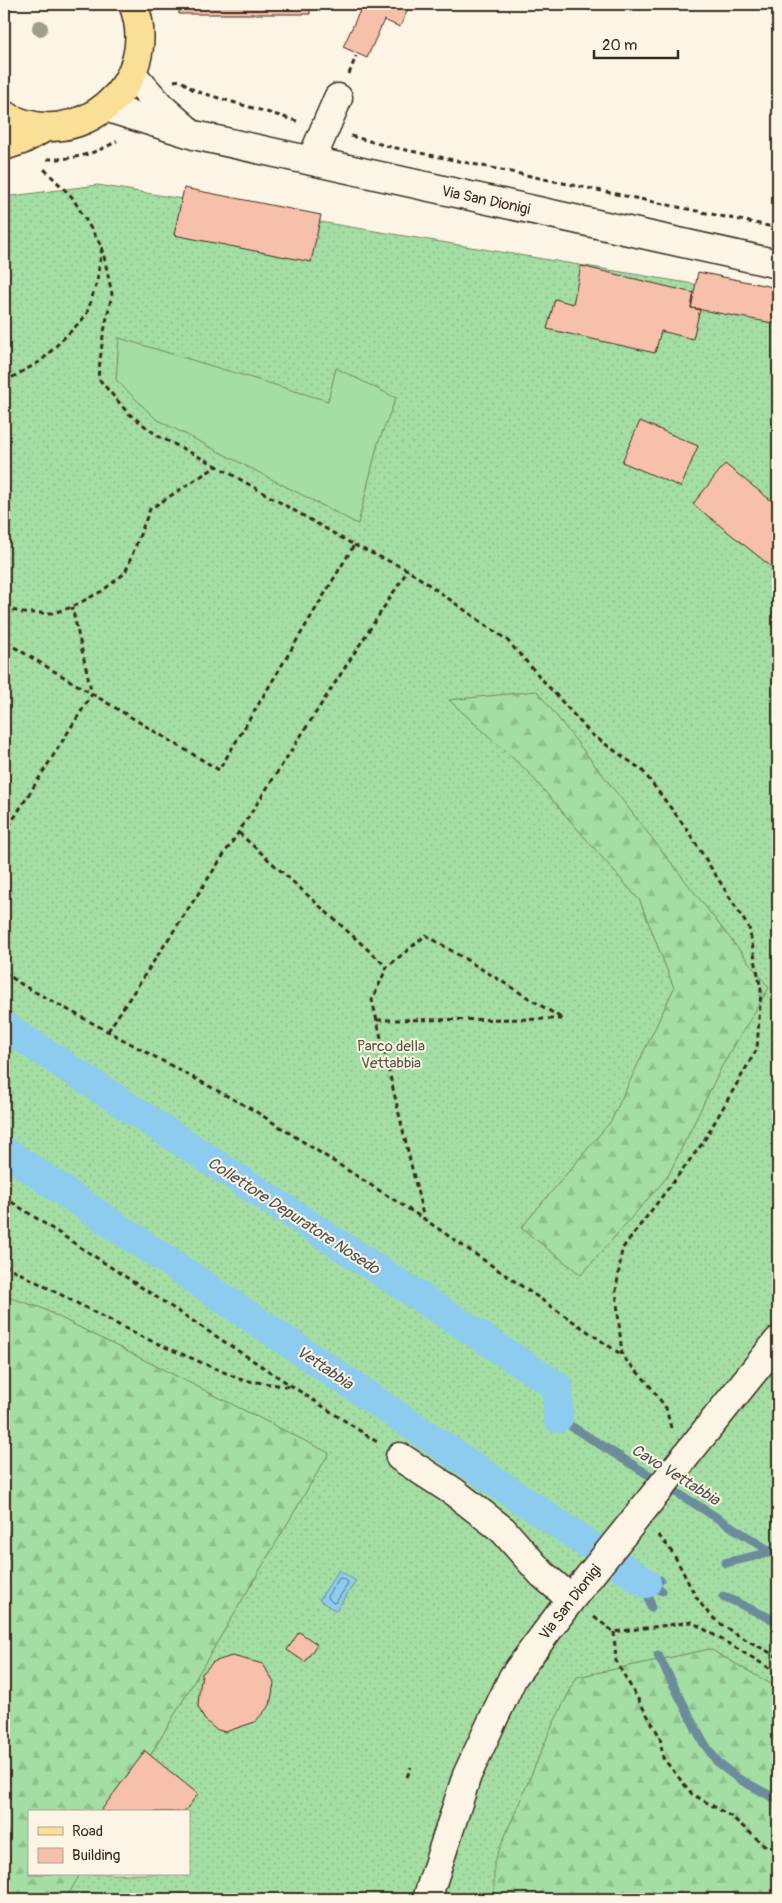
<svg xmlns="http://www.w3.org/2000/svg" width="782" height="1903" font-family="Pangolin,sans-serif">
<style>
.grass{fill:url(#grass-dots);stroke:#708461;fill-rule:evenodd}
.forest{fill:url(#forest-firs);stroke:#708461}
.garden{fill:#a4dea4;stroke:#708461}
.water{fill:#8dccee;stroke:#6c8b9b}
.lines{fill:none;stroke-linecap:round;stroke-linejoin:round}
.shore{stroke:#5c6b71;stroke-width:1}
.stream{stroke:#6c8b9b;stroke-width:9}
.canal{stroke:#8dccee;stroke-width:30}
.building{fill:#f7c0aa;stroke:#3b2a1e}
.minor-casing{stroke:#3b2a1e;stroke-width:31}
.major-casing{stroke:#3b2a1e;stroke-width:31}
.path{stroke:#3b2a1e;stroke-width:3;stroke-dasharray:5 4;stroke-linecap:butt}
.minor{stroke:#fcf5e5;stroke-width:28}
.major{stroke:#fadf96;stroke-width:28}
.tree{fill:#a09e8a}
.labels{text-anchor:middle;stroke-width:4;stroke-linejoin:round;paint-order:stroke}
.street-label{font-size:15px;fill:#3b2a1e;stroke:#fcf5e5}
.park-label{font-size:15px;fill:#555740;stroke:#fcf5e5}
.water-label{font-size:16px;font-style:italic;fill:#505252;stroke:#fcf5e5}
</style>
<defs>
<pattern id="grass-dots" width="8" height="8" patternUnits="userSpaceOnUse" patternTransform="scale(1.25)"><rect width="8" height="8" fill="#a4dea4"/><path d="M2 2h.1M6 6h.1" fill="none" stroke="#8ebf8d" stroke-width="1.8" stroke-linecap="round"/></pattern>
<pattern id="forest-firs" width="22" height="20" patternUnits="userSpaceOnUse" patternTransform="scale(1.25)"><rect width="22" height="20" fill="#a4dea4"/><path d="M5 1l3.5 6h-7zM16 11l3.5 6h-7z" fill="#8ebf8d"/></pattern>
</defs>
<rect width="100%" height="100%" fill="#fcf5e5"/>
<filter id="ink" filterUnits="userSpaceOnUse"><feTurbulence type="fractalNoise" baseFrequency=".02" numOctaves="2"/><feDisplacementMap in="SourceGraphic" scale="10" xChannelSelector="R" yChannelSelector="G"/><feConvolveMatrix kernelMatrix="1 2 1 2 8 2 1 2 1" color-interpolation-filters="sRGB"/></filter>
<g filter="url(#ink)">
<!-- grass -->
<path class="grass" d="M98,185L778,298V1899H4V197ZM29,1812H189V1874H29Z"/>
<!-- forest -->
<path class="forest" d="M537,691L769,988L722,1066L668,1176L581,1275L521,1228L611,1121L674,988L640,901L527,771L449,700Z
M4,1296L39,1307L329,1453L117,1812H29V1874H80L66,1899H4Z
M710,1649L778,1688V1899H494V1862L552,1726L577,1677Z"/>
<!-- garden -->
<path class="garden" d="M119,338L328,401L336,368L396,398L378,443L358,524L156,419L116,380Z"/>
<!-- water -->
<path class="water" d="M339,1570L356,1581L336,1611L319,1600Z"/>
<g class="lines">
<!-- shore -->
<path class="shore" d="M340,1578L347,1581L348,1584L336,1602L333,1603L327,1597Z"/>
<!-- stream -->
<path class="stream" d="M558,1418L778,1556
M725,1563L772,1552
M646,1583L651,1607
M646,1583L662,1591
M646,1583L660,1580
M723,1596L778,1622
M658,1655L703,1742L718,1763L739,1779L778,1800"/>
<!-- canal -->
<path class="canal" d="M4,1026L558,1387V1418
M4,1151L646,1583"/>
</g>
<!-- building -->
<path class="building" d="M179,4H310V14H179Z
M363,4H396L408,9L400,27L384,20L367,58L343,47Z
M184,188L321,215L311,262L174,235Z
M581,266L694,293L691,308L700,309L693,339L661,331L655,353L547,329L555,299L573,304Z
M698,272L778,288V324L691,308Z
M640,421L698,446L681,487L622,462Z
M725,464L778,506V572L693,504Z
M299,1632L317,1644L305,1662L287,1650Z
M232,1656L263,1664L274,1683L270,1705L255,1722L225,1732L215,1729L204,1719L198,1706L199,1693L202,1674L213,1662Z
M145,1751L198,1794L184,1812H100Z"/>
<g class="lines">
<defs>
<path id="minor" d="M132,74L161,107L185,128
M105,107L194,135L778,264
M311,161L338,98
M400,1457L454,1492L503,1530L542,1574L571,1599
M427,1899L467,1775L513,1677L571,1599L778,1341"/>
<path id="major" d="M4,115C77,157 164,83 133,4
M4,146L22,140L46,127"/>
</defs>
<!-- minor casing -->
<use href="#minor" class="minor-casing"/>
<!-- major casing -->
<use href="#major" class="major-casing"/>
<!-- path -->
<path class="path" d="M349,74L356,56
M174,81L180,80L195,91L202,93L297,121
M351,136L387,146L778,228
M47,159C72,160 95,154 117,141
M102,247L112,294L103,336L98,378L128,413L158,436L217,466
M4,382L41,361L86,316L97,282L102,247L72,197L43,168
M354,545L408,570L507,640L591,734L642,770L686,828L749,928L761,990L757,1049L702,1144L622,1249L616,1291L622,1356L647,1382L666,1408L671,1428
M4,607L22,613H53L72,607L102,591L125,573L150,509L217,466L354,545L219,770L4,641
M239,833L387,967L372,1000L424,1219
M4,834L92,694L72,607
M4,972L24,986L255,1111L424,1219L622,1355
M377,1020L563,1019L426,935L387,967
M108,1031L238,833L408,570
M4,1197L377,1442
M4,1265L140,1336L242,1380L291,1387
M658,1535C682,1559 685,1585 705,1609C719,1628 757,1645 778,1657
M594,1617L614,1632L692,1622L778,1673
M614,1632L616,1661L660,1737L663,1758L692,1794L732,1817L764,1845L778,1849
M407,1777L411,1767"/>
<!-- minor -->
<use href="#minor" class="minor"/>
<!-- major -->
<use href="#major" class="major"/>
</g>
<!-- trees -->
<circle class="tree" cx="40" cy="28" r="8"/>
</g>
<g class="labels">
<!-- street labels -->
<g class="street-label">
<text transform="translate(486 200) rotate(12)" y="5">Via San Dionigi</text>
<text transform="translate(570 1602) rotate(-52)" y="5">Via San Dionigi</text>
</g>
<!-- park labels -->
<g class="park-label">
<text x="391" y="1051">Parco della<tspan x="391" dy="17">Vettabbia</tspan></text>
</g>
<!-- water labels -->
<g class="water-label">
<text transform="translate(294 1215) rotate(33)" y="6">Collettore Depuratore Nosedo</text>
<text transform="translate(325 1367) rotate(34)" y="6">Vettabbia</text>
<text transform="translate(676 1474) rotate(32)" y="6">Cavo Vettabbia</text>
</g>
</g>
<!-- margin -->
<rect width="782" height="1903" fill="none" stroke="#fcf5e5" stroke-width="20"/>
<rect x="10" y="10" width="762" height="1883" fill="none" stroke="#3b2a1e" stroke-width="2" filter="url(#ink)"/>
<!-- legend -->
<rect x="28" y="1810" width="162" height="65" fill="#fcf5e5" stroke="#afa495"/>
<rect x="38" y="1827" width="25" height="8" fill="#fadf96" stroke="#afa495"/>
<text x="72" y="1836" font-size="15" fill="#3b2a1e">Road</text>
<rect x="38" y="1848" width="25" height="15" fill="#f7c0aa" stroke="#afa495"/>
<text x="72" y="1860" font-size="15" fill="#3b2a1e">Building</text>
<!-- scale -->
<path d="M594 50v8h84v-8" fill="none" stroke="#3b2a1e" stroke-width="2.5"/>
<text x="602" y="50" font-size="15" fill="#3b2a1e" stroke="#fcf5e5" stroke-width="4" paint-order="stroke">20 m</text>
</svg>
